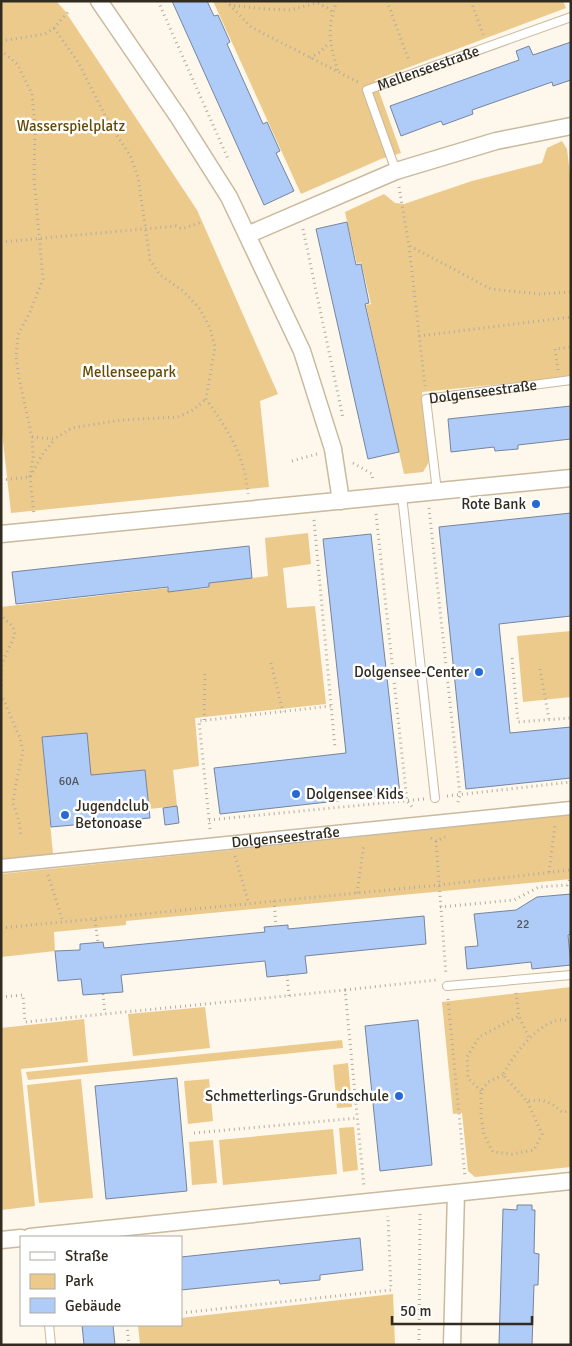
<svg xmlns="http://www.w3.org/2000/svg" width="572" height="1346" font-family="Signika,sans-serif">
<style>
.green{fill:#ecca8b}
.building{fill:#afcbf7;stroke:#76859e}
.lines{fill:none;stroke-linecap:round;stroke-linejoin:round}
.service-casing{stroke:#c9b99d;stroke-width:10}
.pedestrian-casing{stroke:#c9b99d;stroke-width:15}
.minor-casing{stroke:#c9b99d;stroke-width:19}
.path{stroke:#b2aca0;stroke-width:3;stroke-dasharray:1 4;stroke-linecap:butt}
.service{stroke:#fff;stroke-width:8}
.pedestrian{stroke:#fff;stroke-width:12}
.minor{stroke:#fff;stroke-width:16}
.poi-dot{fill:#266ad6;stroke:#fff;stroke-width:2}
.labels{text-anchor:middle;stroke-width:5;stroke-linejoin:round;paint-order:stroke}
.number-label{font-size:12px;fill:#515456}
.street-label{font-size:15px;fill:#322c20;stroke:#fff}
.park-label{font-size:15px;fill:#664902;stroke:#fff}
.poi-label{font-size:15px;fill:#322c20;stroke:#fff;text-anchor:end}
</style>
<rect width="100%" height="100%" fill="#fef7eb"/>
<!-- green -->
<path class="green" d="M1,1H56L65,11L197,210L278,394L260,401L269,487L11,513L1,423Z
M213,1H563L566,8L375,80L401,153L381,159L301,194Z
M562,141L567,149L571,182V377L422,392L429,462L423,472L404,474L366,305L371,304L361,262L357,264L345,212L384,194L395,203L404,204L472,181L542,163L547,148Z
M308,533L311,564L283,568L287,608L315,606L326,704L195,718L199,766L173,770L177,806L149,809L145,770L103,774L104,789L42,737L53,854L1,859V607L167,588L168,592L209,588V583L268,576L265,538Z
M571,631V697L523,702L517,636Z
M571,815V879L126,921V925L54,932L55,951L1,957V874Z
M571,987V1167L475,1177L468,1171L462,1113L453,1114L442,1002Z
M205,1007L210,1048L133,1056L128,1014Z
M84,1019L88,1062L21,1069L35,1206L1,1210V1028Z
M342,1040L343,1048L28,1080L26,1072Z
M348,1063L352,1107L337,1108L333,1065Z
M81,1079L93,1198L39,1203L27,1085Z
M209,1079L213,1121L188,1124L184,1081Z
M354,1127L358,1170L343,1172L339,1128Z
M333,1129L337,1174L223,1185L219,1140Z
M213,1140L217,1183L192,1185L189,1142Z
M393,1294L395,1345H140L138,1325H181V1318Z"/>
<!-- building -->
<path class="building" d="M172,1H207L214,16L218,15L230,42L227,44L263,124L267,122L280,151L276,153L294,191L264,205Z
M571,42V80L553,86L552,82L472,110L473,114L443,125L441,121L401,136L390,106L519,60L516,51L529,46L533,55Z
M347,222L356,265L361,264L369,303L365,304L399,452L368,459L316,229Z
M571,406V439L518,445V449L495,451L494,447L451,452L448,419Z
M571,513V616L499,624L510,733L571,727V778L466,789L439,527Z
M371,534L400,794L220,814L214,768L346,753L323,539Z
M249,546L252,578L209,583V587L168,592V587L16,604L12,572Z
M87,733L91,775L145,770L150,818L51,827L42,737Z
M177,806L179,823L165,825L163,808Z
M571,894V934L568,935L571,965L532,969L531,962L467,969L465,947L478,946L474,914L516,910L537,897Z
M424,916L426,944L305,956L307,973L267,977L265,961L121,975L123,992L83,995L81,979L58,981L55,951L80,950V944L103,942L104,948L265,932L264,927L288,925V929Z
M418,1020L432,1165L380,1171L365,1026Z
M177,1078L187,1191L106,1199L95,1086Z
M517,1205H532V1210H535L534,1253L539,1254L538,1285H534L532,1345H499L503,1209L517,1210Z
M360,1238L363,1270L320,1275V1280L280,1284L279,1280L181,1290V1257Z
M82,1325H113L115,1345H84Z"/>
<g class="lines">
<defs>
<g id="service">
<path id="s1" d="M396,171L367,90L571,17"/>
<path id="s2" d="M437,491L426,399L571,380"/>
<path d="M402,495L435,798"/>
<path d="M447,986L571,975"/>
<path d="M49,1325L51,1345"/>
</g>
<g id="pedestrian">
<path id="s3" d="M1,866L571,808"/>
</g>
<path id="minor" d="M99,1L179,118L229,197L247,235L302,351L333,449L341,501
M247,235L396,171L496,141L571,126
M1,534L571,478
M30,1237L571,1181
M1,1240L21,1238
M452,1345L456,1193"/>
</defs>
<!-- service casing -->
<use href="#service" class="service-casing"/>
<!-- pedestrian casing -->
<use href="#pedestrian" class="pedestrian-casing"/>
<!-- minor casing -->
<use href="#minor" class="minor-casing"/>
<!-- path -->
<path class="path" d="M158,1L229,161
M226,1L251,27L358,82
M337,1C326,29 330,44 338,71
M387,1L409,61
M471,1L484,37
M318,3L327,8L333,13
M229,5L265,9L290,10L324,1
M54,28L78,62L110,125L130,155L138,177L150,260L160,275L183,291L200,309L210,328L215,347L206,399C228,430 245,456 248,494
M1,41L45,34L54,28L70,10
M1,50L18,65L32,94L35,127L34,178L43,279L30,312L18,335L16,357L19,378L32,437L33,457L30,477L34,515
M310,58L320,52L329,43
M399,187L409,246L425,386
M303,229L343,418
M1,242L176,226L182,229L202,222
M410,246L491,289L541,294L571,292
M419,336L571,317
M558,370L555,349L571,347
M32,437L54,439L72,428L121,420L178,417L193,410L206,399
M292,461L317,454
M353,463L372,474L373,481
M1,480L30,477L42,455L54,440
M429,508L460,795L457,805
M376,514L407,801L414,809
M314,520L335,748
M1,613L4,619L13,626L15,635L2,663L1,693
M512,658L518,722L571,718
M271,663L283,712
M540,669L549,719
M1,694L20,738L23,751L15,788L13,803L19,821L21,837
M204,720L205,671
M447,796L571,782
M209,820L424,799
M210,829L199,721L331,706
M431,838L436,841L445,837
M436,841L446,975
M235,856L249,904
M549,872L555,825
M48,875L63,922
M357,893L364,844
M274,901L276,926
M440,907L514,900L539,887L567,885L571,877
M95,920L98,943
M1,928L439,885L571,870
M287,975L289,996
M345,990L436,980
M516,993L519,1016L530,1040
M103,994L105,1014
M1,997L23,995L25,1022L345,990L364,1187
M448,999L465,1177
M571,1021C566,1020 560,1019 555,1021C535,1027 512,1056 503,1075L527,1101L541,1100L552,1104L562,1112L571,1111
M503,1075L488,1082L481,1091V1115L484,1135L493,1152L512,1154L534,1150L542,1134L527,1101
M481,1091L468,1078L467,1057L479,1037L519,1016
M194,1133L358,1118
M181,1313L391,1290L388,1216
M127,1325L129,1345
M419,1345L420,1213"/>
<!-- service -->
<use href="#service" class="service"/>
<!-- pedestrian -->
<use href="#pedestrian" class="pedestrian"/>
<!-- minor -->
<use href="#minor" class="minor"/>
</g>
<!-- markers -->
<g class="poi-dot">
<circle cx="536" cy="504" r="5"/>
<circle cx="479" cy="672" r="5"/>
<circle cx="296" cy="794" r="5"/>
<circle cx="65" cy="815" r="5"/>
<circle cx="399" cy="1096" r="5"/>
</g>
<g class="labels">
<!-- number labels -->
<g class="number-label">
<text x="69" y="785">60A</text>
<text x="523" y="928">22</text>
</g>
<!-- street labels -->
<g class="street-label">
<text dy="5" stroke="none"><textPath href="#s1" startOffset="151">Mellenseestraße</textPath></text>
<text dy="5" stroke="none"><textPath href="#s2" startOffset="150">Dolgenseestraße</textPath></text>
<text dy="5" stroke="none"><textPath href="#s3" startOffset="286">Dolgenseestraße</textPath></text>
</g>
<!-- park labels -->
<g class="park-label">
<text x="71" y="131">Wasserspielplatz</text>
<text x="129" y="377">Mellenseepark</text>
</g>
<!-- poi labels -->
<g class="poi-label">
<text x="526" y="509">Rote Bank</text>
<text x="469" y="677">Dolgensee-Center</text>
<text x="306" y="799" text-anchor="start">Dolgensee Kids</text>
<text x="75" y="811" text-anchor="start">Jugendclub<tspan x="75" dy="17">Betonoase</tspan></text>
<text x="389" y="1101">Schmetterlings-Grundschule</text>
</g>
</g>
<!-- border -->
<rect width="572" height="1346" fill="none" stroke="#322c20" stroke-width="5"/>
<!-- legend -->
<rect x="20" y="1236" width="162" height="90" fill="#ffffff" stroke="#adaba6"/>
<rect x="30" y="1252" width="25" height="8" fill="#ffffff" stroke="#adaba6"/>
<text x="65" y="1261" font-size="15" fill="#322c20">Straße</text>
<rect x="30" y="1274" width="25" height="15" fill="#ecca8b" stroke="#adaba6"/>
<text x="65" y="1286" font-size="15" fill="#322c20">Park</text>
<rect x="30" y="1298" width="25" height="15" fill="#afcbf7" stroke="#adaba6"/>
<text x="65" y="1311" font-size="15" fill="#322c20">Gebäude</text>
<!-- scale -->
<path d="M392 1316v8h140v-8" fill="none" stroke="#322c20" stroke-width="2.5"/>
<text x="400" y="1316" font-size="15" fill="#322c20" stroke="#ffffff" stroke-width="4" paint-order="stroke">50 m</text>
</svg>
